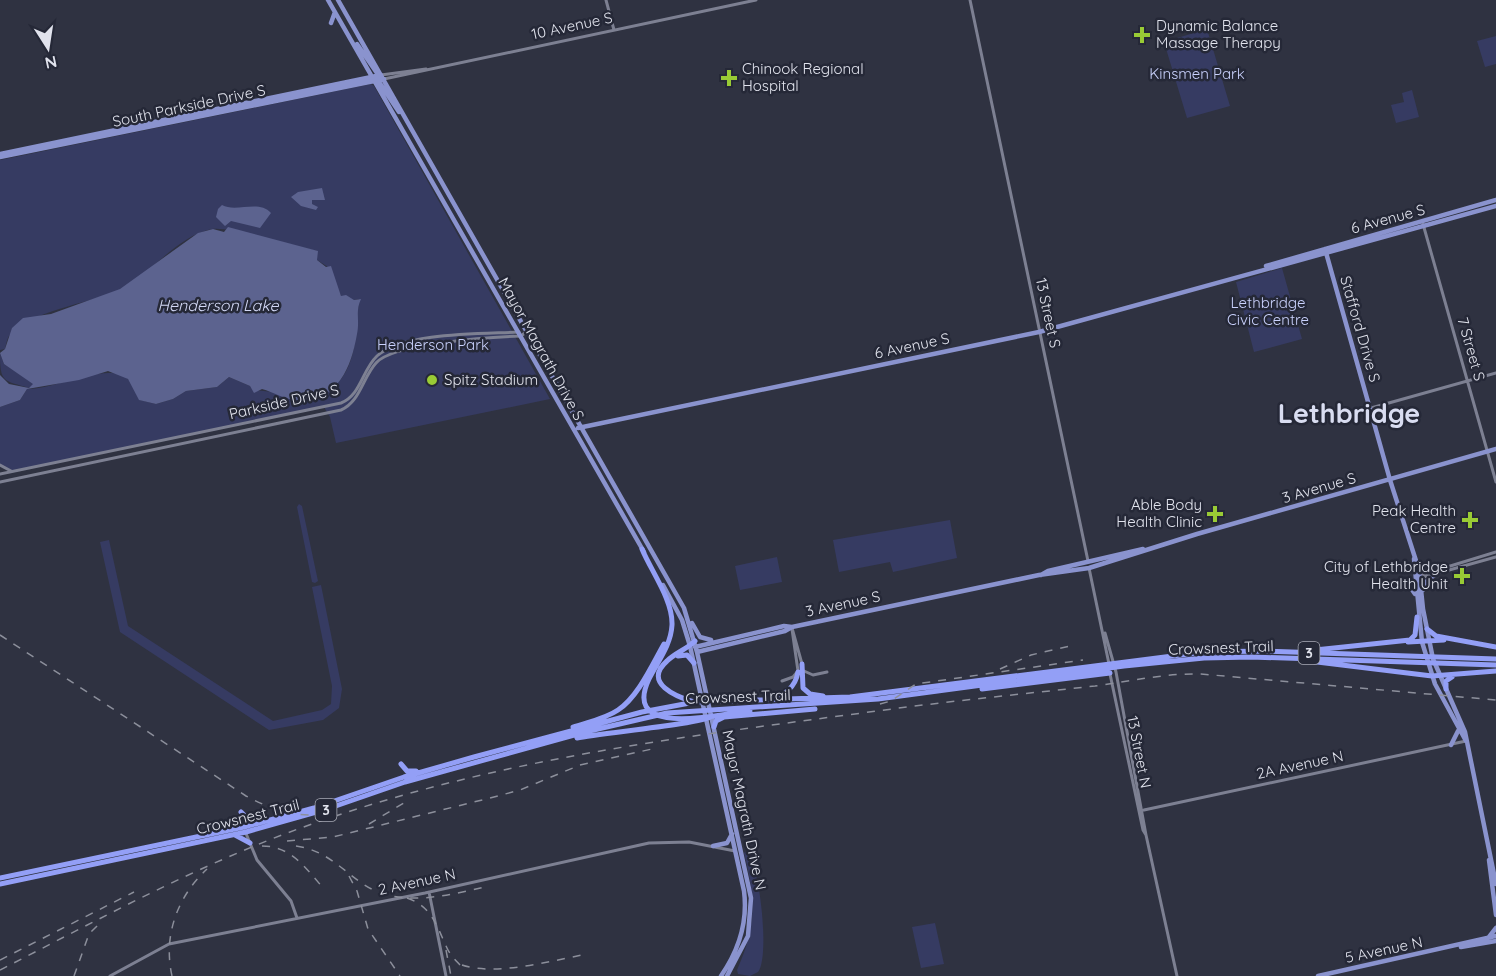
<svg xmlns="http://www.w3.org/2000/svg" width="1496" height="976" font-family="Quicksand,sans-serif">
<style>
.green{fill:#363b62}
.water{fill:#5c638f}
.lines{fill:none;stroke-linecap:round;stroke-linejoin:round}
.minor{stroke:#7d8092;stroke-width:3}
.major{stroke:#8a93ce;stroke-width:4.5}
.highway{stroke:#939ff6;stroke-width:5}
.rail{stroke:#8c8f9b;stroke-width:1.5;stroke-dasharray:8 8;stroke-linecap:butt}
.poi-dot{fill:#99cb35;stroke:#252837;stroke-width:2}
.labels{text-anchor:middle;stroke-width:5;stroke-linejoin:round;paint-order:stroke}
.shield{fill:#252837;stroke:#a9abb6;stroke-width:1.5}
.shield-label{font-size:14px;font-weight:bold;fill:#e1e3ed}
.street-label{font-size:15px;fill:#e1e3ed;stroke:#252837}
.poi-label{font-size:15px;fill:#e1e3ed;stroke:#252837;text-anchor:start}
.park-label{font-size:15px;fill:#cad2fd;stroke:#252837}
.water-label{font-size:16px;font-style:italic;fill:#d3d8f5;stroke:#252837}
.town-label{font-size:27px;font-weight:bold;fill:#d9ddf1;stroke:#252837}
</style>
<rect width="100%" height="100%" fill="#2f3241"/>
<!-- green -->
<path class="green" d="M1207,29L1230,106L1187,118L1164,42Z
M1496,36V64L1485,67L1477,41Z
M371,84L374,86L550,399L336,443L330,417L324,407L11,471L0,465V407L20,400L27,389C55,390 109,360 129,380C134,385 135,394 140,400L156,404L173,399L186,391L217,387L229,377L250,386L253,390L273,392L298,401L322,396C359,374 355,335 359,299L354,300L341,296L328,267L317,260V251C294,246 229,226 212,229C174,237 151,276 117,291C87,304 29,311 9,336C7,339 6,345 5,349L0,350V160Z
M1412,90L1419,117L1396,123L1391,105L1404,102L1402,93Z
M1282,268L1302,339L1254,352L1236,282Z
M0,353L4,364L33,382V386L29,388C3,380 0,383 0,353Z
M299,504L302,506L318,581L315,583L312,582L297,507Z
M950,520L957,558L893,572L890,562L839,572L833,540Z
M109,540L128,626L273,721L322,710L331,704L332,686L312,587L321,585L342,689L339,708L323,720L269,730L120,632L100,542Z
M777,557L782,582L740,590L735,566Z
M747,851C760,865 770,957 758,972L750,976L738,974L737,970C756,928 756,900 744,853Z
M935,923L944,964L921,968L912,927Z"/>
<!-- water -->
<path class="water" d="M322,188L325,200H312V204L318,207L316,210L301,206L291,197L298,192Z
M222,205C236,213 259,199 271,213L260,228L231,221L225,226L216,217L218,209Z
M228,227L318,251L317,260L326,267L331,266L341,296L346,295L354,300L361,299C355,312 360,319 357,334C351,369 337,402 297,400C286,400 273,392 262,389L254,393L250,386L229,377L217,387L186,391L173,399L156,404L139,400L128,379L108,371L79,380L27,389L20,400L0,407V375L9,384L29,388L33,384L4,364L0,353L5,349L12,328L23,318L51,314L120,289L198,233L213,229L224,232Z"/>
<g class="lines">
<!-- minor -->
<path class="minor" d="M606,0L614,30
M970,0L1088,561
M381,75L426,69
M384,79L756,0
M1423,224L1496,482
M1371,408L1496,373
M0,465L11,471
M0,474L341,403C361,395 362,370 377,356C404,332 483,334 519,332
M0,482L341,410C360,402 363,377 376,363C393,343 493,337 521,336L526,332
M1089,568L1109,664
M1420,575L1424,577L1496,557
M1421,575L1496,552
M792,628L802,664
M1105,633L1116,672L1146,835L1177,976
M804,671L813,675L827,672
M1110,674L1143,830L1146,835
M782,681L793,677L798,671L792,629
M1144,810L1466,741
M245,831L257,860L291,901L297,918
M429,892L446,976
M110,976L169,944L425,893L649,843L689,842L735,851"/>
<!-- major -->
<path class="major" d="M328,0L644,552
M338,0L684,608L697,652L751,898L748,936L727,976
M331,23L335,12
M357,44L379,76
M377,79L399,112
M0,154L381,75
M0,157L384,79
M1325,249L1390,480L1419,570L1423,609L1433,659L1465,732L1496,884
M1266,266L1496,200
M578,428L1039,332L1496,206
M1414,559L1422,642L1435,684L1466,741
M1041,575L1048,571L1143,549
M1396,582L1408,584L1415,594
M663,585L682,620L690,646L744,891C748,922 739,950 721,976
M1423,590L1427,581L1436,574
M692,623L700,637L711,640
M695,647L784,626L792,627
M697,652L785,631L792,627L1039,575L1089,568L1197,534L1496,449
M1451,745L1458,731
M713,846L727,843L732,834
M1489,860L1496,915
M1489,937L1496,928
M1461,947L1496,941
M1318,976L1496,936"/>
<!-- highway -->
<path class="highway" d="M642,549C651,571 673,600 672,625C671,645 658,661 649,679C620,740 723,713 750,711
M1427,629L1436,636L1496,647
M1408,642L1444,640
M1315,650L1410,640L1415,635L1417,617
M678,656L687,655L694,663
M1309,661L1432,676L1496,671
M802,664L803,688L810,694L823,696
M982,689L1110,673
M1446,689V681L1452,677
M767,698C784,696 795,689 798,672
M694,702C677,697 642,683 667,661C675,653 687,649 695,641
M573,727C588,722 605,719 618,710C638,697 652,665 664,644
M714,727L716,721L724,717L815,709
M577,738C599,733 702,724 712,716
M401,764L407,771H416
M241,812L249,820L258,822
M228,828L239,817
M235,835L250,843
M0,878L244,827L314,808L404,777L474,757L642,712L695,702L850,697L1204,652L1265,651L1496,659
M0,884L246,832L327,809L405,782L585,732L667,713L878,699L1124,666L1204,658L1251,657L1496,665"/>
<!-- rail -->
<path class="rail" d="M0,635L246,796C272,810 298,818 327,814
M1000,669L1031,655L1074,645
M880,704L891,701L916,684L1083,660
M369,824L407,801
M287,841L333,837L490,798L520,790L580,765L652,749
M262,846C292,846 306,869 325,890
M296,846C325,850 340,868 363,884C400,909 449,895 489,886
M349,876L357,891L368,929L400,976
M407,898C432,906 437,927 447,948C451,957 459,963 465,971
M446,950L451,976
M0,960L134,892
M462,965C494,976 547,962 582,955
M0,970C102,918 203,862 312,824C499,758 683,737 877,711C950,701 1023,694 1095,686C1131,681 1166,673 1201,674L1496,700
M74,976L89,934L100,923
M172,976C163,936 177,897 207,869"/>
</g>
<!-- markers -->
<g class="poi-dot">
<path d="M1139 26h6v6h6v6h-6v6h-6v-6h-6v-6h6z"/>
<path d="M726 69h6v6h6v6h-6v6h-6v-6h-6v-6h6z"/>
<circle cx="432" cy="380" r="6"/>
<path d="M1212 505h6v6h6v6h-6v6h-6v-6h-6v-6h6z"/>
<path d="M1467 511h6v6h6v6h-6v6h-6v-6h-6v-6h6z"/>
<path d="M1459 567h6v6h6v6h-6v6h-6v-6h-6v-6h6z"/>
</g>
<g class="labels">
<!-- shield labels -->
<g class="shield">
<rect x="1298.5" y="642" width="21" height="22" rx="4.5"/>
<rect x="315.5" y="799" width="21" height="22" rx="4.5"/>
</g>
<g class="shield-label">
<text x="1309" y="658">3</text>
<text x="326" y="815">3</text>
</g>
<!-- street labels -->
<g class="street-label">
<text transform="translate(572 26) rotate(-12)" y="5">10 Avenue S</text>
<text transform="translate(189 106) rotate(-12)" y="5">South Parkside Drive S</text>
<text transform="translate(1388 219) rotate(-15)" y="5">6 Avenue S</text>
<text transform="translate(1048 313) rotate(78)" y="5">13 Street S</text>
<text transform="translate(1360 329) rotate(74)" y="5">Stafford Drive S</text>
<text transform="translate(912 346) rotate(-12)" y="5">6 Avenue S</text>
<text transform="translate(541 349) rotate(61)" y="5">Mayor Magrath Drive S</text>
<text transform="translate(1471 349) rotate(74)" y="5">7 Street S</text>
<text transform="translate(284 402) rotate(-13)" y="5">Parkside Drive S</text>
<text transform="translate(1319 488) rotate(-16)" y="5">3 Avenue S</text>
<text transform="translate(843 604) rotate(-12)" y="5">3 Avenue S</text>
<text transform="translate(1221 648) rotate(-2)" y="5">Crowsnest Trail</text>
<text transform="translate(738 697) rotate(-2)" y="5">Crowsnest Trail</text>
<text transform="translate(1139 752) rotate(79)" y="5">13 Street N</text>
<text transform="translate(1300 765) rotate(-12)" y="5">2A Avenue N</text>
<text transform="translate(744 810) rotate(78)" y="5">Mayor Magrath Drive N</text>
<text transform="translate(248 817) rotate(-14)" y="5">Crowsnest Trail</text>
<text transform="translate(417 882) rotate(-12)" y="5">2 Avenue N</text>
<text transform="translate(1384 950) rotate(-12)" y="5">5 Avenue N</text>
</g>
<!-- poi labels -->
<g class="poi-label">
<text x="1156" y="31">Dynamic Balance<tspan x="1156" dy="17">Massage Therapy</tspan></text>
<text x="742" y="74">Chinook Regional<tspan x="742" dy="17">Hospital</tspan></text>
<text x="444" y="385">Spitz Stadium</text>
<text x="1202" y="510" text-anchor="end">Able Body<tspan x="1202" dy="17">Health Clinic</tspan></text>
<text x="1456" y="516" text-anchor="end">Peak Health<tspan x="1456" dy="17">Centre</tspan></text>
<text x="1448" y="572" text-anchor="end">City of Lethbridge<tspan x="1448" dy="17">Health Unit</tspan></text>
</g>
<!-- park labels -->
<g class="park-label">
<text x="1197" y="79">Kinsmen Park</text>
<text x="1268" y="308">Lethbridge<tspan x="1268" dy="17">Civic Centre</tspan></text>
<text x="433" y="350">Henderson Park</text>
</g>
<!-- water labels -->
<g class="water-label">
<text x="218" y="311">Henderson Lake</text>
</g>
<!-- town labels -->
<g class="town-label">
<text x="1349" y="423">Lethbridge</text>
</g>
</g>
<!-- north arrow -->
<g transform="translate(48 48) rotate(168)" stroke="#252837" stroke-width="4.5" paint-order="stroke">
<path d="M0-4.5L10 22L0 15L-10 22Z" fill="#e1e3ed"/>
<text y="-9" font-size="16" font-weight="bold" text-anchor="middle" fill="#e1e3ed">N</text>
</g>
</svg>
